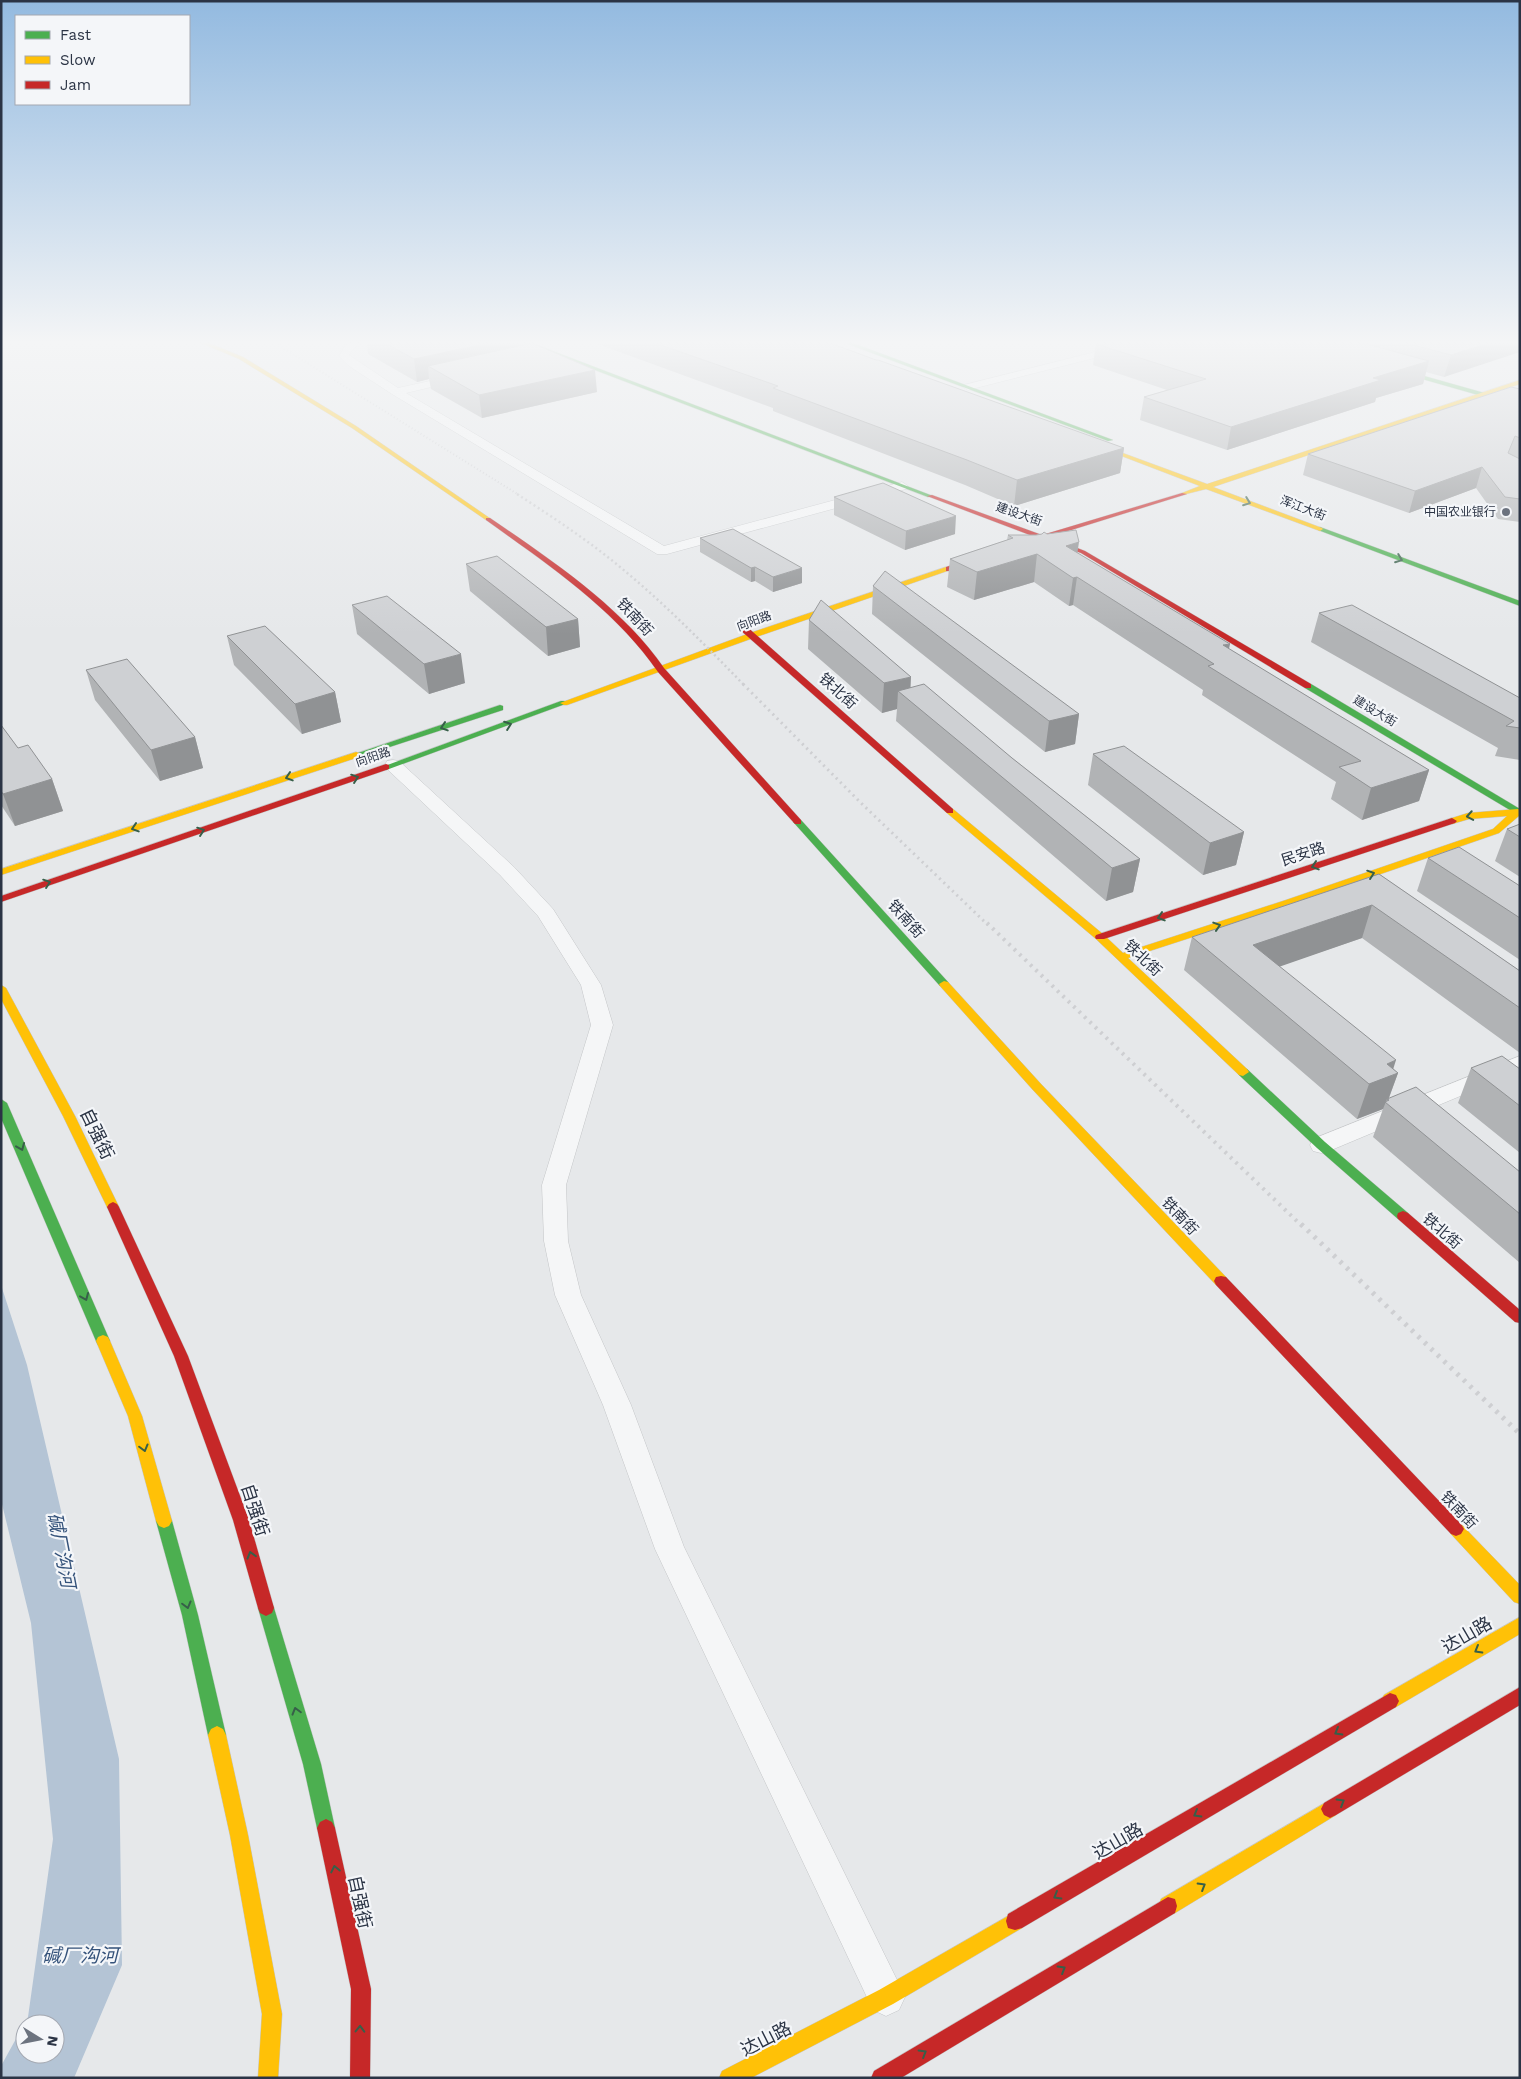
<svg xmlns="http://www.w3.org/2000/svg" width="1521" height="2079" font-family="'Work Sans','Noto Sans SC',sans-serif">
<style>
.water{fill:#b4c4d5;fill-rule:evenodd}
.lines{fill:none;stroke-linecap:round;stroke-linejoin:round}
.street-casing{stroke:#c4c6c8;stroke-width:1}
.fast-casing{stroke:#c4c6c8;stroke-width:1}
.slow-casing{stroke:#c4c6c8;stroke-width:1}
.jam-casing{stroke:#c4c6c8;stroke-width:1}
.street{fill:#f5f6f7;fill-rule:evenodd}
.fast{fill:#4caf50;fill-rule:evenodd}
.slow{fill:#ffc107;fill-rule:evenodd}
.jam{fill:#c62828;fill-rule:evenodd}
.rail-far4{stroke:#cecfd2;stroke-width:2;stroke-dasharray:1 2.5;stroke-linecap:butt}
.rail-far3{stroke:#cecfd2;stroke-width:2.5;stroke-dasharray:2 3;stroke-linecap:butt}
.rail-far2{stroke:#cecfd2;stroke-width:3;stroke-dasharray:2 4;stroke-linecap:butt}
.rail-far1{stroke:#cecfd2;stroke-width:4;stroke-dasharray:2.5 5;stroke-linecap:butt}
.rail{stroke:#cecfd2;stroke-width:5;stroke-dasharray:3 6;stroke-linecap:butt}
.wall{fill:#b1b3b5}
.shaded-wall{fill:#909294}
.building{fill:#ced0d3;stroke:#909294}
.oneway{stroke:#375f49}
.poi-dot{fill:#6c737f;stroke:#f4f6f9;stroke-width:2}
.labels{text-anchor:middle;stroke-width:4.5;stroke-linejoin:round;paint-order:stroke}
.far-street-label{font-size:12px;fill:#2b3445;stroke:#f4f6f9}
.far-poi-label{font-size:12px;fill:#2b3445;stroke:#f4f6f9;text-anchor:end}
.street-label{font-size:15px;fill:#2b3445;stroke:#f4f6f9}
.near-street-label{font-size:18px;fill:#2b3445;stroke:#f4f6f9}
.near-water-label{font-size:19px;font-style:italic;fill:#34527a;stroke:#f4f6f9}
</style>
<rect width="100%" height="100%" fill="#e6e8ea"/>
<!-- water -->
<path class="water" d="M1,1285L27,1365L119,1759L122,1965L74,2078H1V2066L28,2017L53,1839L31,1623L1,1500ZM25,2024H55V2054H25Z"/>
<g class="lines">
<defs>
<path id="street" d="M349,343H361L352,350L349,355L398,388L457,375L461,376L462,378L461,380L406,393L664,546L902,482L908,486L906,489L667,554H657L392,394L349,366L339,356L345,346Z
M1131,343H1148L1146,345L968,390L963,387L964,385Z
M393,760L399,761L514,867L553,909L601,985L613,1025L566,1185L568,1241L581,1295L631,1405L684,1547L899,1984L905,1997L899,2010L886,2016L873,2010L655,1549L603,1405L555,1295L544,1241L542,1185L591,1025L581,985L538,916L500,875L387,769L385,765L387,761Z
M1520,1056V1071L1329,1151L1321,1153L1313,1151L1310,1145L1313,1139Z"/>
<path id="fast" d="M524,343H532L933,496L928,497Z
M845,343H853L1113,440L1108,441Z
M1389,366L1520,403V407L1387,369Z
M1320,527L1520,601V606L1318,530L1317,529Z
M1305,684H1311L1520,809V816L1305,688Z
M561,701H564L568,703L389,769L386,770L382,767Z
M500,705L503,706V710L359,757H353L352,755Z
M798,819L801,820L948,982L949,984L948,986H940L795,824L793,822Z
M1243,1068L1247,1069L1325,1142L1408,1213L1409,1216L1408,1219H1398L1317,1148L1239,1075L1237,1072Z
M1,1099L7,1103L110,1341L108,1345L103,1347L98,1345L96,1341L1,1118Z
M164,1514L169,1516L172,1521L198,1615L226,1735L223,1741L217,1744L211,1741L208,1735L182,1615L156,1521L159,1516Z
M266,1600L272,1603L274,1608L321,1764L335,1828L332,1834L326,1837L320,1834L317,1828L303,1764L258,1608L260,1603Z"/>
<path id="slow" d="M201,343H209L243,357L356,426L491,519L486,520L352,428L239,359Z
M1520,380V384L1213,487L1322,528L1323,529L1320,531L1206,489L1182,495V493L1200,486L1085,442L1090,441L1207,484Z
M946,567L953,569L756,637L567,705H564L560,703L750,633Z
M356,752L359,753V757L1,875V869Z
M950,808L953,809L1104,935L1123,953L1286,900L1493,829L1507,816L1469,819L1452,824L1447,821L1449,819L1468,813L1518,809L1520,810V815L1499,833L1294,904L1128,958L1247,1069L1249,1072L1243,1076L1239,1075L1096,939L947,813L945,811Z
M944,981L948,982L1041,1084L1226,1277L1228,1281L1226,1285L1221,1286L1216,1285L1033,1090L940,986L939,984Z
M1,985L6,988L75,1116L119,1207L117,1210H109L107,1207L63,1116L1,999Z
M103,1335L108,1337L110,1341L142,1416L172,1521L169,1526L164,1528L159,1526L156,1521L128,1416L96,1341L98,1337Z
M1456,1522L1461,1524L1520,1585V1604L1514,1602L1451,1534L1448,1529L1451,1524Z
M1520,1617V1634L1396,1707L1390,1709L1384,1707L1381,1701L1384,1695Z
M217,1726L223,1729L226,1735L248,1835L282,2014L278,2078H258L262,2014L230,1835L208,1735L211,1729Z
M1330,1800L1336,1803L1339,1809L1336,1815L1175,1913L1168,1915L1161,1913L1159,1906L1161,1899Z
M1015,1912L1022,1914L1024,1921L1022,1928L893,2004L751,2078H719L722,2071L879,1990Z"/>
<path id="jam" d="M1182,493L1187,494L1049,537L1085,551L1311,684V688H1305L1081,553L1042,539L952,571H946V567L1035,537L927,496L932,495L1042,535Z
M486,518H490C551,560 622,607 664,668L801,820V824H795L658,672C615,609 547,564 486,520Z
M739,625H745L953,809V813H947L739,629Z
M386,764L389,765V769L1,902V896Z
M1452,818L1457,821L1455,823L1104,939H1096L1095,937L1096,935Z
M113,1202L117,1204L119,1207L188,1356L249,1520L274,1608L272,1613L266,1616L260,1613L258,1608L233,1520L174,1356L107,1207L109,1204Z
M1403,1211L1408,1213L1520,1310V1323L1515,1322L1398,1219L1397,1216L1398,1213Z
M1221,1276L1226,1277L1461,1524L1464,1529L1461,1534L1456,1536L1451,1534L1216,1285L1214,1281L1216,1277Z
M1520,1687V1705L1336,1815L1330,1818L1324,1815L1321,1809L1324,1803Z
M1390,1693L1396,1695L1399,1701L1396,1707L1022,1928L1015,1930L1008,1928L1006,1921L1008,1914Z
M326,1819L332,1822L335,1828L371,1989L370,2078H350L351,1989L317,1828L320,1822Z
M1168,1897L1175,1899L1177,1906L1175,1913L901,2078H871L874,2071Z"/>
</defs>
<!-- street casing -->
<use href="#street" class="street-casing"/>
<!-- fast casing -->
<use href="#fast" class="fast-casing"/>
<!-- slow casing -->
<use href="#slow" class="slow-casing"/>
<!-- jam casing -->
<use href="#jam" class="jam-casing"/>
<!-- street -->
<use href="#street" class="street"/>
<!-- fast -->
<use href="#fast" class="fast"/>
<!-- slow -->
<use href="#slow" class="slow"/>
<!-- jam -->
<use href="#jam" class="jam"/>
<!-- rail-far4 -->
<path class="rail-far4" d="M275,343L519,495"/>
<!-- rail-far3 -->
<path class="rail-far3" d="M517,494C554,518 592,543 626,572C668,607 706,646 744,685"/>
<!-- rail-far2 -->
<path class="rail-far2" d="M743,684L860,802L988,925"/>
<!-- rail-far1 -->
<path class="rail-far1" d="M987,923L1302,1226"/>
<!-- rail -->
<path class="rail" d="M1301,1224L1520,1434"/>
</g>
<!-- wall -->
<path class="wall" d="M367,343H521V346L597,392L482,418L431,389L429,379L417,382L368,354Z
M595,343H830L876,360L1124,448L1120,473L1014,506L965,485L773,411V408Z
M1098,343H1520L1444,377L1426,372L1423,384L1376,398L1375,402L1227,450L1140,420L1144,397L1167,390L1093,365L1096,344Z
M1520,389V522L1498,519L1476,488L1409,513L1303,475L1308,454Z
M834,497L955,534L905,550L834,515Z
M1008,535L1078,553L1229,649L1429,770L1419,801L1362,820L1331,799L1336,782L1202,695L1203,690L1073,605L1069,606L1034,582L974,600L947,587L950,559L1007,540Z
M700,538L802,583L773,592L755,581L751,582L700,552Z
M466,564L578,619L580,647L548,656L470,591Z
M873,586L1079,714L1075,744L1045,752L872,614Z
M352,605L465,683L429,694L357,634Z
M1319,613L1520,698V760L1495,756L1498,748L1311,642Z
M809,620L911,688L1012,758L1140,859L1133,892L1106,901L896,721L897,709L882,713L808,649Z
M227,636L335,692L341,722L302,734L234,665Z
M86,670L195,737L203,768L160,781L95,700Z
M1,725L18,748L52,779L63,811L15,826L1,805Z
M1093,754L1244,832L1236,865L1203,875L1088,785Z
M1520,824V877L1495,861L1507,829Z
M1428,858L1520,886V960L1417,891Z
M1379,874L1520,971V1053L1362,938L1279,966L1398,1073L1389,1098L1520,1172V1263L1373,1137L1383,1109L1357,1119L1184,970L1192,937Z
M1471,1068L1520,1069V1153L1458,1103Z"/>
<!-- shaded-wall -->
<path class="shaded-wall" d="M489,343H521V346L428,366L429,379L417,382L414,359Z
M1489,343H1520V352L1444,377L1451,355Z
M1429,361L1423,384L1376,398L1375,402L1227,450L1231,427L1373,378Z
M595,370L597,392L482,418L479,395Z
M1124,448L1120,473L1014,506L1017,480Z
M1482,467L1476,488L1409,513L1415,491Z
M956,516L955,534L905,550L906,531Z
M1079,542L1075,569L1066,546Z
M1037,554L1034,582L974,600L977,572Z
M755,567V581L751,582V568Z
M802,568V583L773,592V577Z
M1077,577L1073,605L1069,606L1073,578Z
M578,619L580,647L548,656L546,627Z
M1230,644L1224,673L1223,645Z
M461,654L465,683L429,694L424,664Z
M911,677L910,700L898,691L897,709L882,713L884,683Z
M335,692L341,722L302,734L295,704Z
M1079,714L1075,744L1045,752L1049,721Z
M195,737L203,768L160,781L151,750Z
M1429,770L1419,801L1362,820L1371,788Z
M52,779L63,811L15,826L3,794Z
M1244,832L1236,865L1203,875L1210,843Z
M1140,859L1133,892L1106,901L1112,868Z
M1372,905L1362,938L1244,979L1253,945Z
M1396,1060L1391,1076L1398,1073L1388,1100L1387,1099L1383,1109L1357,1119L1369,1084L1387,1064Z"/>
<!-- building -->
<path class="building" d="M385,343H489L414,359Z
M532,343L595,370L479,395L428,366Z
M655,343H830L876,360H878L1124,448L1017,480L967,460L773,388L778,386Z
M1098,343H1363L1429,361L1373,378L1381,380L1231,427L1144,397L1206,379L1096,344Z
M1406,343H1489L1451,355Z
M1511,387L1520,389V438L1515,436L1508,453L1520,459V499L1505,497L1482,467L1415,491L1308,454Z
M883,483L956,516L906,531L834,497Z
M733,529L802,568L773,577L755,567L751,568L700,538Z
M1076,530L1079,542L1066,546L1230,644L1223,645L1429,770L1371,788L1339,767L1361,761L1208,666L1214,664L1077,577L1073,578L1037,554L977,572L950,559L1013,538L1008,535H1036L1042,534L1044,532L1047,534Z
M497,556L578,619L546,627L466,564Z
M885,571L1079,714L1049,721L873,586Z
M387,596L461,654L424,664L352,605Z
M821,600L911,677L884,683L809,620Z
M1352,605L1520,698V728L1506,726L1514,721L1319,613Z
M265,626L335,692L295,704L227,636Z
M127,659L195,737L151,750L86,670Z
M924,684L1012,758L1140,859L1112,868L898,691Z
M1,725L18,748L28,745L52,779L3,794L1,791Z
M1124,746L1244,832L1210,843L1093,754Z
M1520,824V837L1507,829Z
M1459,847L1520,886V918L1428,858Z
M1379,874L1520,971V1008L1372,905L1253,945L1396,1060L1387,1064L1398,1073L1369,1084L1192,937Z
M1502,1056L1520,1069V1106L1471,1068Z
M1416,1087L1520,1172V1214L1385,1102L1389,1100L1387,1099Z"/>
<!-- one-way arrows -->
<defs><path id="oneway-chevron" d="M-2-3.5L2.5 0L-2 3.5" fill="none" stroke-width="1.6" stroke-linecap="round" stroke-linejoin="round" transform="scale(1.25)"/></defs>
<g class="oneway">
<use href="#oneway-chevron" transform="translate(1247 502) rotate(21)"/>
<use href="#oneway-chevron" transform="translate(1399 559) rotate(21)"/>
<use href="#oneway-chevron" transform="translate(508 725) rotate(-20)"/>
<use href="#oneway-chevron" transform="translate(444 727) rotate(162)"/>
<use href="#oneway-chevron" transform="translate(289 777) rotate(162)"/>
<use href="#oneway-chevron" transform="translate(355 778) rotate(-19)"/>
<use href="#oneway-chevron" transform="translate(1470 816) rotate(170)"/>
<use href="#oneway-chevron" transform="translate(135 828) rotate(162)"/>
<use href="#oneway-chevron" transform="translate(201 831) rotate(-19)"/>
<use href="#oneway-chevron" transform="translate(1315 866) rotate(162)"/>
<use href="#oneway-chevron" transform="translate(1371 874) rotate(-19)"/>
<use href="#oneway-chevron" transform="translate(47 883) rotate(-19)"/>
<use href="#oneway-chevron" transform="translate(1161 917) rotate(162)"/>
<use href="#oneway-chevron" transform="translate(1217 926) rotate(-18)"/>
<use href="#oneway-chevron" transform="translate(21 1147) rotate(67)"/>
<use href="#oneway-chevron" transform="translate(85 1297) rotate(67)"/>
<use href="#oneway-chevron" transform="translate(144 1448) rotate(75)"/>
<use href="#oneway-chevron" transform="translate(251 1555) rotate(-106)"/>
<use href="#oneway-chevron" transform="translate(187 1605) rotate(75)"/>
<use href="#oneway-chevron" transform="translate(1478 1650) rotate(150)"/>
<use href="#oneway-chevron" transform="translate(296 1711) rotate(-106)"/>
<use href="#oneway-chevron" transform="translate(1338 1732) rotate(150)"/>
<use href="#oneway-chevron" transform="translate(1341 1802) rotate(-31)"/>
<use href="#oneway-chevron" transform="translate(1197 1814) rotate(150)"/>
<use href="#oneway-chevron" transform="translate(335 1869) rotate(-102)"/>
<use href="#oneway-chevron" transform="translate(1202 1886) rotate(-31)"/>
<use href="#oneway-chevron" transform="translate(1057 1896) rotate(150)"/>
<use href="#oneway-chevron" transform="translate(1062 1969) rotate(-31)"/>
<use href="#oneway-chevron" transform="translate(360 2029) rotate(-89)"/>
<use href="#oneway-chevron" transform="translate(923 2053) rotate(-31)"/>
</g>
<!-- sky -->
<linearGradient id="sky" x2="0" y2="1"><stop stop-color="#93bae0"/><stop offset="0.54" stop-color="#f4f5f6"/><stop offset="1" stop-color="#f4f5f6" stop-opacity="0"/></linearGradient>
<rect width="1521" height="634" fill="url(#sky)"/>
<!-- markers -->
<circle class="poi-dot" cx="1506" cy="512" r="5"/>
<g class="labels">
<!-- far-street labels -->
<g class="far-street-label">
<text transform="translate(1303 508) rotate(21)" y="4">浑江大街</text>
<text transform="translate(1019 514) rotate(19)" y="4">建设大街</text>
<text transform="translate(754 621) rotate(-20)" y="4">向阳路</text>
<text transform="translate(1375 711) rotate(31)" y="4">建设大街</text>
<text transform="translate(373 757) rotate(-19)" y="4">向阳路</text>
</g>
<!-- far-poi labels -->
<g class="far-poi-label">
<text x="1496" y="516">中国农业银行</text>
</g>
<!-- street labels -->
<g class="street-label">
<text transform="translate(635 617) rotate(47)" y="5">铁南街</text>
<text transform="translate(838 691) rotate(42)" y="5">铁北街</text>
<text transform="translate(1303 854) rotate(-18)" y="5">民安路</text>
<text transform="translate(906 919) rotate(48)" y="5">铁南街</text>
<text transform="translate(1143 958) rotate(43)" y="5">铁北街</text>
<text transform="translate(1180 1216) rotate(47)" y="5">铁南街</text>
<text transform="translate(1442 1231) rotate(41)" y="5">铁北街</text>
<text transform="translate(1459 1510) rotate(47)" y="5">铁南街</text>
</g>
<!-- near-street labels -->
<g class="near-street-label">
<text transform="translate(97 1134) rotate(64)" y="6">自强街</text>
<text transform="translate(255 1510) rotate(72)" y="6">自强街</text>
<text transform="translate(1467 1635) rotate(-30)" y="6">达山路</text>
<text transform="translate(1118 1841) rotate(-30)" y="6">达山路</text>
<text transform="translate(360 1902) rotate(78)" y="6">自强街</text>
<text transform="translate(766 2039) rotate(-27)" y="6">达山路</text>
</g>
<!-- near-water labels -->
<g class="near-water-label">
<text transform="translate(62 1550) rotate(79)" y="7">碱厂沟河</text>
<text x="80" y="1962">碱厂沟河</text>
</g>
</g>
<!-- border -->
<rect width="1521" height="2079" fill="none" stroke="#2b3445" stroke-width="5"/>
<!-- legend -->
<rect x="15" y="15" width="175" height="90" fill="#f4f6f9" stroke="#a4a8b1"/>
<rect x="25" y="31" width="25" height="8" fill="#4caf50" stroke="#a4a8b1"/>
<text x="60" y="40" font-size="15" fill="#2b3445">Fast</text>
<rect x="25" y="56" width="25" height="8" fill="#ffc107" stroke="#a4a8b1"/>
<text x="60" y="65" font-size="15" fill="#2b3445">Slow</text>
<rect x="25" y="81" width="25" height="8" fill="#c62828" stroke="#a4a8b1"/>
<text x="60" y="90" font-size="15" fill="#2b3445">Jam</text>
<!-- north arrow -->
<g transform="translate(40 2039) rotate(100)"><circle r="24" fill="#f4f6f9" stroke="#a4a8b1"/>
<path d="M0-4L9 19L0 12L-9 19Z" fill="#6c737f"/>
<text y="-8" font-size="14" font-weight="bold" text-anchor="middle" fill="#2b3445">N</text>
</g>
</svg>
